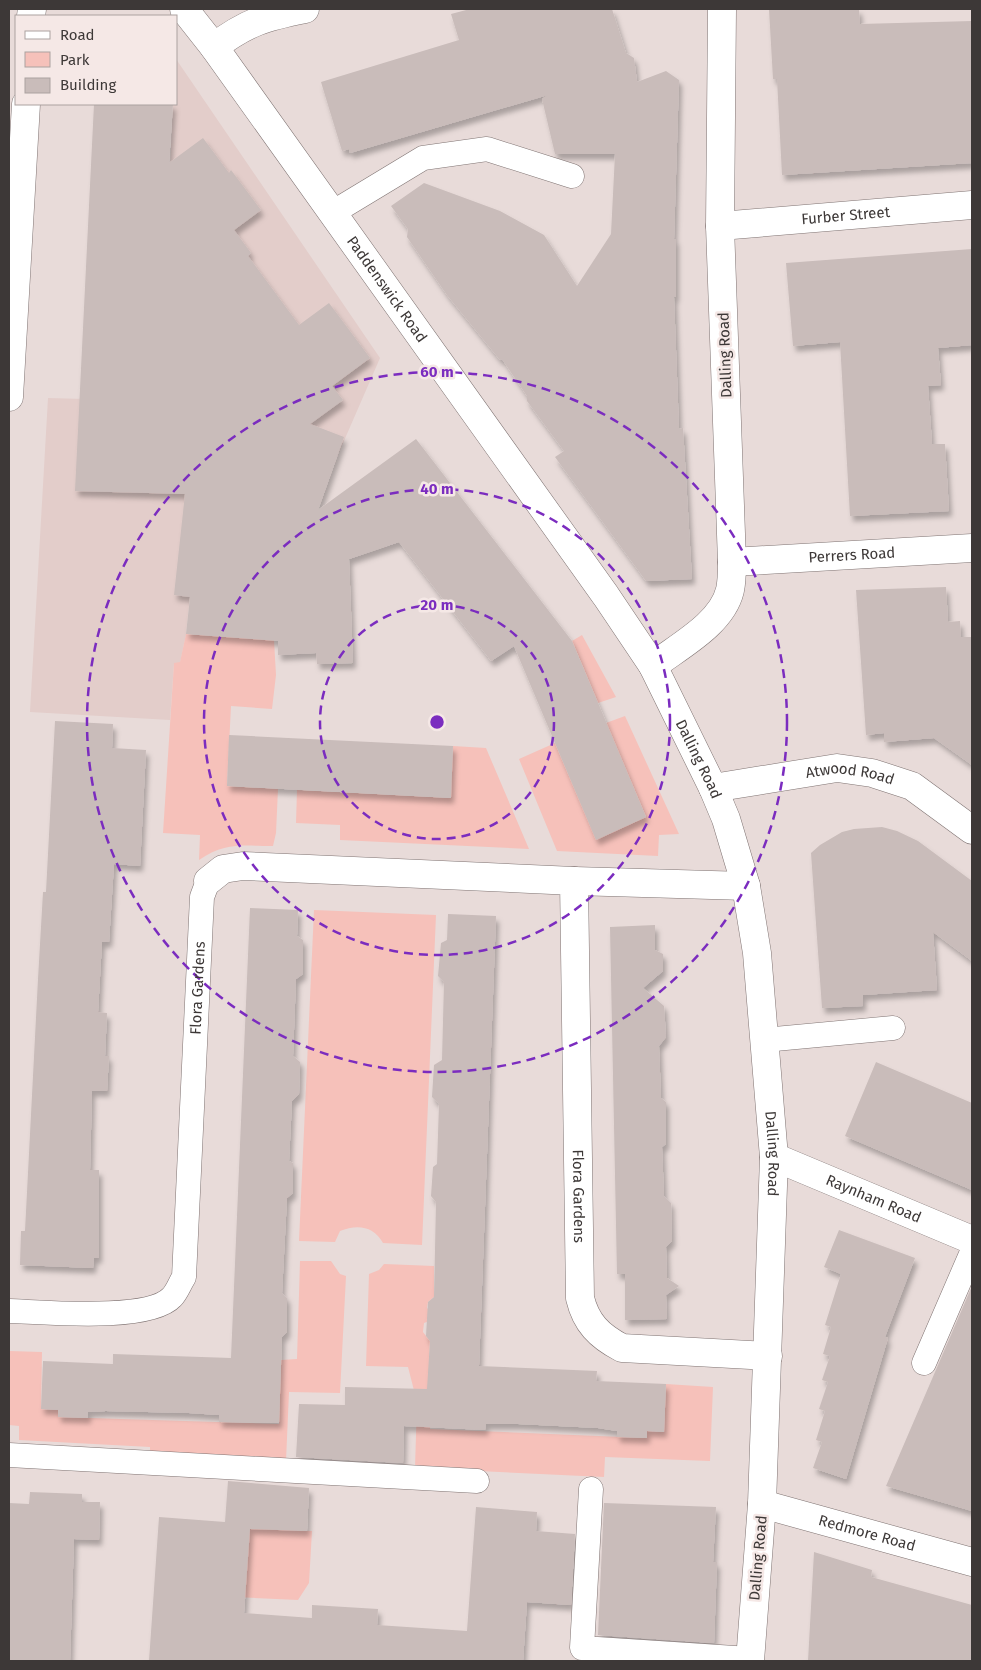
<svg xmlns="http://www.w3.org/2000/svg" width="981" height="1670" font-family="'Fira Sans',sans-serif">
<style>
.built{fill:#e3cdca}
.green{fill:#f6c1ba}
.building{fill:#c9bcba;filter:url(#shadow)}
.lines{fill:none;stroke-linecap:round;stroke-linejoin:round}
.service-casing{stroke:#7f7372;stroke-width:25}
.minor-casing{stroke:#7f7372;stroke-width:29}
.secondary-casing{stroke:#7f7372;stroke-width:29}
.service{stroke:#fff;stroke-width:24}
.minor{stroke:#fff;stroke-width:28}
.secondary{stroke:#fff;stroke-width:28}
.ring{fill:none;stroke:#7b2cbf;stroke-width:2.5;stroke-dasharray:9 6}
.labels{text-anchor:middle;stroke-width:5;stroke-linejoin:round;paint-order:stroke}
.street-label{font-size:15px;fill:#3d3837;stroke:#f5e8e6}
.centre{fill:#7b2cbf;stroke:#f5e8e6;stroke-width:2.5}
.ring-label{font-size:15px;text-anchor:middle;font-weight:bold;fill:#7b2cbf;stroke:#f5e8e6;stroke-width:5;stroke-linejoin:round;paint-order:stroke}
</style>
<defs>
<filter id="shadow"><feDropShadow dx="3" dy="5.5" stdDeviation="2.5" flood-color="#0004"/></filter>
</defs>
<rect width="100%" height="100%" fill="#e8dbd9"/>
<!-- built -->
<path class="built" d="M176,59L380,358L337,457L301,443L210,416L186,634L180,663H174L170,720L30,712L48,398L159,401L172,125L173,104H176Z"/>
<!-- green -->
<path class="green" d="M186,634L274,640L276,675L272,709L231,706L227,786L278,789L276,833L273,846C242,846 226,842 199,860L200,835L163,833L174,663L180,662Z
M582,635L616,697L598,703L572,641Z
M625,716L679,834L659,835L658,856L557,851L519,759L555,743L596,839L646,817L606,723Z
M453,746L486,748L529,849L340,840V825L296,823L297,790L450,798Z
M314,910L436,915L422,1245L383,1243C374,1226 357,1224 340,1231L335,1242L299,1241Z
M300,1261H331L340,1274L346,1276L340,1393L289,1392L286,1461L150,1454V1447L19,1440V1426L9,1425V1351L42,1352L41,1409L58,1410V1417L279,1424L281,1360L297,1359Z
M384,1264L434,1266V1297L428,1302L427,1308L433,1313L432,1320L424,1323L423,1332L430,1341L429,1364H434L430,1429L646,1438L647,1431L664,1432L666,1384L713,1387L710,1461L605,1457L604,1477L415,1468L417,1402L408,1367L366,1366L369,1274L379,1270Z
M219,1527L312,1531L309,1583L298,1600L214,1596Z"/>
<!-- building -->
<path class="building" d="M470,9H612L626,53L634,58L637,82L666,71L679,80L674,239H676V297H674L679,429L683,428L692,579L646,581L555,457L564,451L527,401V396L502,359L500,360L447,295L407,237L408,229L391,206L424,183L500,211L544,235L577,286L611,234L615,154H555L542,99L548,95L350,153L349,149L342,151L321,82L459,40L451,14Z
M769,9H859L860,24L972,21V163L782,175L777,79H773Z
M94,104H173L169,163L203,138L229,173L231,170L261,210L234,230L251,253L248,256L299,325L329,303L370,358L332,386L343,400L310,424L344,437L318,510L416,439L572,641L646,817L596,840L514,646L491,661L399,542L349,559L353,663L317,664L316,653L278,655V641L186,634L190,597L174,595L185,494L75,491Z
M972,249V345L938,348L941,385L928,386L932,444H945L949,511L850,516L840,342L793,346L786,263Z
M946,587L948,622L960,621L961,637H972V765L934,738L884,742V733L866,735L856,590Z
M55,721L113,724L112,748L146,750L140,866L114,864L109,942H102L98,1012L107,1013L105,1056H109L107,1091H92L90,1170H99V1258H94L93,1268L20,1265L21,1231H25L38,979L43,892H46Z
M229,735L453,746L451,798L227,786Z
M882,827L897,831L918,841L972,881V961L933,932L937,990L863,995V1006L822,1008L811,853L820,845L842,832L854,829Z
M250,908L298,910L297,936L303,940V974L296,979L293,1056L300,1062L299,1094L292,1101L289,1161L293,1163V1193L287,1198L282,1293L287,1298V1332L282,1337L279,1423L219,1422V1415L189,1413L106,1411L88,1412V1418L58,1417V1410L41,1409L43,1361L113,1364V1354L231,1358Z
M448,914L496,916L479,1366L597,1371L596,1381L666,1384L664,1432L647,1431V1438L617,1437V1431L598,1428L518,1424H486L485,1430L404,1426L403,1463L296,1457L299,1404L345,1405V1387L427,1389L430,1341L426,1336L428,1302L434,1297L436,1202L431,1196L433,1167L437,1164L439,1104L432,1097L434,1065L442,1060L444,982L438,976L441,943L447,940Z
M655,925V950L663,954V971L643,988L664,1006L666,1037L659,1046L661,1098L666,1102V1144L662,1147L664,1196L671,1203L672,1241L666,1247L667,1278L679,1286L666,1295L667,1319L625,1320V1274H617L610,927Z
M876,1062L972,1103V1190L845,1136Z
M839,1230L915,1258L885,1337L888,1338L846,1479L813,1468L822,1442L816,1440L825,1411L819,1409L828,1382L822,1380L830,1356L823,1354L831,1327L825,1325L841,1274L824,1267Z
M972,1286V1511L886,1486Z
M228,1481L309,1488L307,1531L250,1529L244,1613L312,1618V1605L378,1609L377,1625L467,1631L476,1507L537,1512L536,1531L575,1534L571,1605L527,1602L523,1661H149L159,1517L225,1522Z
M30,1492L82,1494V1502H100L99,1540L74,1539L70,1661H9V1503L29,1504Z
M604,1503L716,1507L713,1562H717L714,1643L598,1635Z
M814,1552L872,1570L871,1577L972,1605V1661H808Z"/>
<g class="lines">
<defs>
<g id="service">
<path d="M332,213L423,158L487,149L572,176"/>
<path d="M764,1040L893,1028"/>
<path id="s1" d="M9,1311C43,1312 149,1322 172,1297C177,1292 180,1283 184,1277L202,897L208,881"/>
<path d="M924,1363L972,1252"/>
<path d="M9,1455L477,1481"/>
<path d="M591,1489L582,1648L750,1659"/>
</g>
<g id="minor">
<path d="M31,16L32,9"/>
<path d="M214,47C247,22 265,17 305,9"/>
<path id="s2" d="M720,226L972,205"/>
<path d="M9,397L26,104"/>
<path id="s3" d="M732,562L972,548"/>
<path d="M653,666C679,646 722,624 730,590C732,581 732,571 732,562L720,226L722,9"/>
<path id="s4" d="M713,788L837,768L872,773L912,786L972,830"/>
<path id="s5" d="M208,881L223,869L243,866L574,881L580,1298C586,1323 599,1336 622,1348L768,1356"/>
<path d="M574,881L746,886"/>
<path id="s6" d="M774,1157L972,1240"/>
<path id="s7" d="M762,1504L972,1562"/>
</g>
<g id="secondary">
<path id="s8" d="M184,9L214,47L606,596L653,666L713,788L726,819L746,886L757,953L774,1157L762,1504L750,1661"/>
</g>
</defs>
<!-- service casing -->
<use href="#service" class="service-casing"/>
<!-- minor casing -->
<use href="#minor" class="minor-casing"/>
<!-- secondary casing -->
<use href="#secondary" class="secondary-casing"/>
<!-- service -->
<use href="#service" class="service"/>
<!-- minor -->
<use href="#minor" class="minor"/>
<!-- secondary -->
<use href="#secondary" class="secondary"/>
</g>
<!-- distance rings -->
<g class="ring">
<circle cx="437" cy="722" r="117"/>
<circle cx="437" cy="722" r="233"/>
<circle cx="437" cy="722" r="350"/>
</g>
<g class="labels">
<!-- street labels -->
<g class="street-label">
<text dy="5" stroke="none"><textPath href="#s2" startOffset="126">Furber Street</textPath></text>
<text dy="5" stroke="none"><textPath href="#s8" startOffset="346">Paddenswick Road</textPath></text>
<text transform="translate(725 355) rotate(-92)" y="5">Dalling Road</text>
<text dy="5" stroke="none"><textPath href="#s3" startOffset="120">Perrers Road</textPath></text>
<text dy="5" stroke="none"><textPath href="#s8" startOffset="911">Dalling Road</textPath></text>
<text dy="5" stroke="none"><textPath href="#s4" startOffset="139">Atwood Road</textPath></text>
<text dy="5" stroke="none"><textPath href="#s1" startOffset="479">Flora Gardens</textPath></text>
<text dy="5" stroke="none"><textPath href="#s8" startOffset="1316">Dalling Road</textPath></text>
<text dy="5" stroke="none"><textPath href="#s5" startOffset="686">Flora Gardens</textPath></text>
<text dy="5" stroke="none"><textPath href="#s6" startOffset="108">Raynham Road</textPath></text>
<text dy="5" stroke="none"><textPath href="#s7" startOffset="109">Redmore Road</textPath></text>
<text transform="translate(758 1558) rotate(-85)" y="5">Dalling Road</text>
</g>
</g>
<circle cx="437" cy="722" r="8" class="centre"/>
<g class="ring-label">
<text x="437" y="377">60 m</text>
<text x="437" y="494">40 m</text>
<text x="437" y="610">20 m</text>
</g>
<!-- border -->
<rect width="981" height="1670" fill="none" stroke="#3d3837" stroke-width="20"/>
<!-- legend -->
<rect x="15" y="15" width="162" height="90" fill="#f5e8e6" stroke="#aba2a0"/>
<rect x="25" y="31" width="25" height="8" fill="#ffffff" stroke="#aba2a0"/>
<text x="60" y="40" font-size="15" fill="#3d3837">Road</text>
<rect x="25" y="52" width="25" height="15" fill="#f6c1ba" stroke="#aba2a0"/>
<text x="60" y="65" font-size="15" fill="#3d3837">Park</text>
<rect x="25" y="78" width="25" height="15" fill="#c9bcba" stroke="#aba2a0"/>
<text x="60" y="90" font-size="15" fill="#3d3837">Building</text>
</svg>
